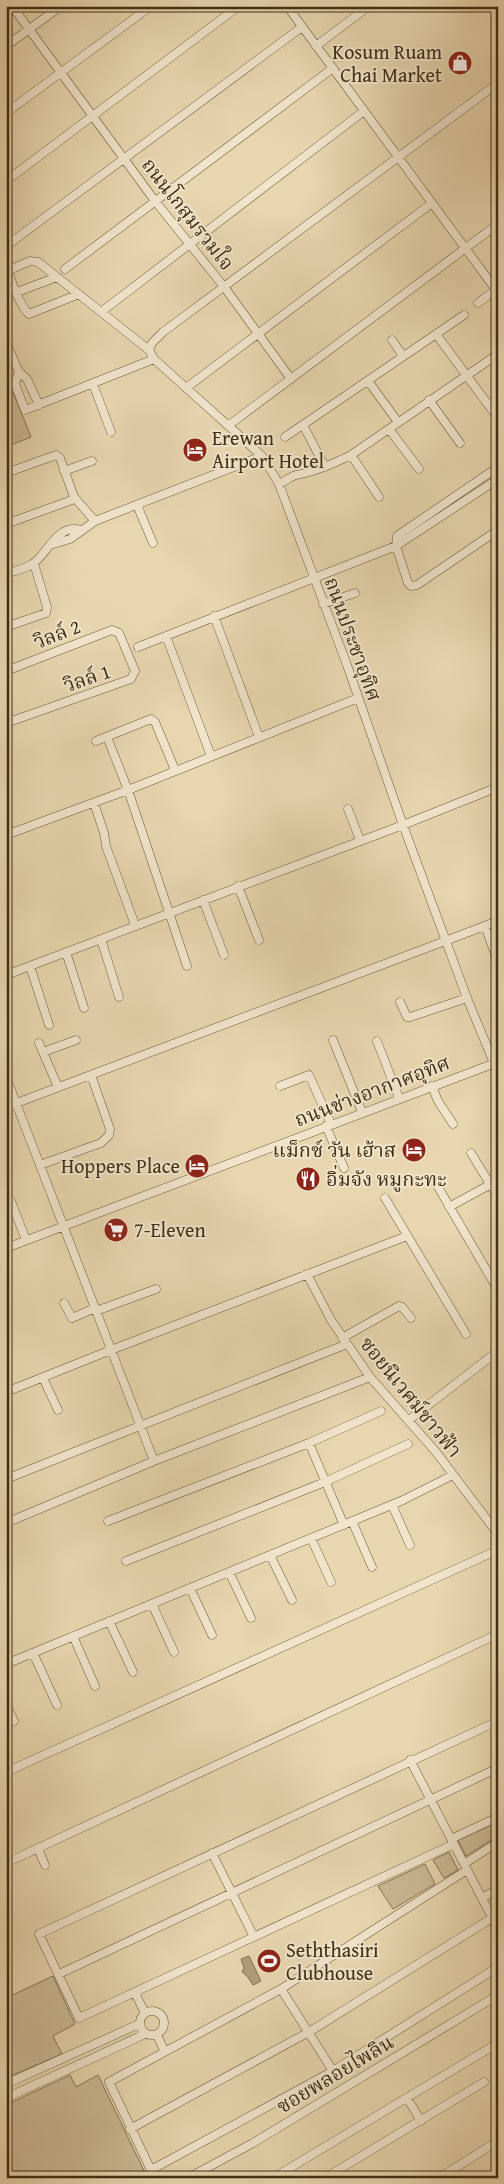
<svg xmlns="http://www.w3.org/2000/svg" width="504" height="2184" font-family="'Gentium Book Plus','Noto Serif Thai',serif">
<style>
.green{fill:#ccba95;stroke:#867455}
.water{fill:#af9d7b;stroke:#837152}
.lines{fill:none;stroke-linecap:round;stroke-linejoin:round}
.minor-casing{stroke:#6b593c;stroke-width:9}
.minor{stroke:#f0e4cb;stroke-width:8}
.labels{text-anchor:middle;stroke-width:4;stroke-linejoin:round;paint-order:stroke}
.poi-label{font-size:20px;fill:#412f15;stroke:#f0e4cb;text-anchor:start}
.street-label{font-size:20px;fill:#412f15;stroke:#f0e4cb}
</style>
<rect width="100%" height="100%" fill="#e8d6af"/>
<filter id="stains"><feTurbulence type="fractalNoise" baseFrequency=".004" numOctaves="4"/><feColorMatrix values="0 0 0 0 .2 0 0 0 0 .09 0 0 0 0 .02 0 0 0 .5 -.17"/></filter>
<radialGradient id="worn" r=".72"><stop offset=".6" stop-color="#630" stop-opacity="0"/><stop offset="1" stop-color="#630" stop-opacity=".3"/></radialGradient>
<!-- green -->
<path class="green" d="M6,374L31,437L6,447Z
M498,1822V1836L466,1856L458,1840Z
M449,1852L458,1870L444,1878L433,1860Z
M425,1864L435,1884L393,1909L378,1886Z
M53,1976L75,2024L53,2036L62,2054L6,2078V1998Z
M70,2075L76,2087L98,2075L147,2177L6,2178V2105Z"/>
<!-- water -->
<path class="water" d="M249,1956L261,1981L253,1985L247,1976L242,1972L244,1968L241,1959Z"/>
<g class="lines">
<defs>
<path id="minor" d="M12,6L155,201L225,288L291,379
M287,6L496,290
M6,46L61,6
M316,46L369,6
M6,113L151,6
M6,181L239,6
M6,246L302,27
M65,269L333,68
M17,292L57,277
M79,294L29,314C22,309 9,279 9,270L30,261L38,262L149,350L154,359L262,456L279,484L347,665L403,825L467,998L498,1073
M478,303L498,288
M101,312L364,111
M436,334L498,418
M392,340L403,356
M6,342L19,372L27,379L39,405
M149,350L152,343L163,332L498,83
M19,372L15,384L25,410L154,359
M368,381L398,422
M93,384L111,432
M186,388L432,203
M429,400L460,443
M229,425L498,224
M303,425L325,467
M389,429L419,469
M285,437L464,315
M351,455L379,497
M498,467L397,536L396,546L408,583L411,586L417,585L498,530
M64,471L92,461
M6,473L56,455L60,458L74,497L95,521
M279,484C285,482 289,477 296,475C315,472 333,464 351,455L498,354
M137,505L153,543
M6,524L72,500L74,497
M50,545L70,539L95,521L262,456
M6,574C15,571 24,569 32,564C47,556 56,523 81,530
M323,604L355,593
M214,616L259,737
M6,627L46,613L47,607L34,564
M166,636L211,756
M138,647L396,546L498,479
M6,671L112,630L119,633L135,671L131,679L6,723
M107,737L128,790L187,966
M96,741L151,719L155,722L175,770
M94,803L104,833L106,846L135,925
M348,809L360,840
M6,835L128,790L358,698
M238,886L259,940
M203,900L224,955
M485,926L498,962
M101,939L119,997
M66,952L84,1008
M30,966L49,1025
M6,975L403,825L498,787
M400,1002L407,1017H410L467,998
M333,1040L362,1112
M377,1041L399,1098
M39,1043L58,1087
M43,1052L76,1040
M6,1077L154,1461
M280,1086L309,1075L331,1124
M432,1086L438,1101L453,1124
M6,1107L498,921
M326,1126L344,1168
M471,1153L498,1197
M40,1165L101,1143L109,1135L110,1129L91,1075
M434,1180L498,1290
M385,1198L466,1334
M11,1201L26,1240
M449,1207L491,1184
M6,1248L498,1062
M307,1274L331,1320L370,1377L436,1452L498,1534
M64,1303L72,1318L95,1308
M96,1311L156,1289
M342,1338L399,1306L402,1307L411,1318
M43,1378L58,1410
M6,1392L111,1350L407,1236
M409,1420L498,1351
M309,1443L344,1525
M6,1479L347,1344
M392,1505L410,1545
M108,1521L309,1443L381,1411
M352,1521L372,1567
M6,1523L154,1461L370,1377
M311,1538L331,1582
M270,1555L292,1600
M126,1561L325,1482L408,1444
M229,1572L251,1618
M190,1588L212,1635
M152,1604L174,1652
M109,1621L133,1672
M73,1636L95,1686
M33,1653L57,1705
M6,1664L401,1501L453,1475
M6,1705L14,1721
M410,1760L498,1929
M6,1772L498,1550
M451,1839L498,1817
M454,1844L79,2018L39,1934L498,1721
M38,1849L45,1865
M212,1853L254,1937
M6,1863L498,1634
M464,1864L498,1842
M467,1870L281,1989L109,2082L151,2170L333,2071L498,1967
M482,1898L498,1889
M59,1974L498,1768
M281,1989L333,2071
M135,1993L145,2013
M140 2023a12 12 0 1 1 24 0a12 12 0 1 1-24 0Z
M157,2035L165,2052
M6,2084L139,2024
M6,2098L145,2034
M407,2098L421,2121
M130,2129L309,2032L492,1918
M188,2178L253,2143L498,1995
M273,2178L498,2043
M325,2178L484,2082
M439,2178L498,2141"/>
</defs>
<!-- minor casing -->
<use href="#minor" class="minor-casing"/>
<!-- minor -->
<use href="#minor" class="minor"/>
</g>
<!-- icons -->
<defs>
<symbol id="shop-disc" viewBox="-11 -11 22 22"><circle r="9.5" fill="#8f2418" stroke="#f0e4cb"/><path d="M-5-2.5h2.3a2.7 3.5 0 0 1 5.4 0H5L5.5 6h-11ZM-1.5-2.5h3a1.5 2.3 0 0 0-3 0Z" fill="#fff"/></symbol>
<symbol id="hotel-disc" viewBox="-11 -11 22 22"><circle r="9.5" fill="#8f2418" stroke="#f0e4cb"/><path d="M-6-4.5h1.5V1H6V5H4.5V3h-9V5H-6ZM-4 0a1.8 1.8 0 1 1 3.6 0ZM.5 0V-2.5h3Q6-2.5 6 0Z" fill="#fff"/></symbol>
<symbol id="restaurant-disc" viewBox="-11 -11 22 22"><circle r="9.5" fill="#8f2418" stroke="#f0e4cb"/><path d="M-5-6h1v4h1v-4h1v4h1v-4h1v5L-1.5 .5V6h-2V.5L-5-1ZM5-6V6H3V1.5H1.5Q1.5-4 5-6Z" fill="#fff"/></symbol>
<symbol id="supermarket-disc" viewBox="-11 -11 22 22"><circle r="9.5" fill="#8f2418" stroke="#f0e4cb"/><path d="M-6-5.5h2.5l.6 2H6L4.5 2H-2.5L-4.4-4H-6ZM-1.5 3.2a1.3 1.3 0 1 0 .1 0ZM3 3.2a1.3 1.3 0 1 0 .1 0Z" fill="#fff"/></symbol>
<symbol id="stadium-disc" viewBox="-11 -11 22 22"><circle r="9.5" fill="#8f2418" stroke="#f0e4cb"/><path d="M0-5a6.5 5 0 1 0 0 10a6.5 5 0 1 0 0-10ZM-3.5-1.8h7v3.6h-7Z" fill="#fff"/></symbol>
</defs>
<g fill-rule="evenodd">
<use href="#shop-disc" x="446" y="49" width="28" height="28"/>
<use href="#hotel-disc" x="181" y="436" width="28" height="28"/>
<use href="#hotel-disc" x="400" y="1136" width="28" height="28"/>
<use href="#hotel-disc" x="183" y="1152" width="28" height="28"/>
<use href="#restaurant-disc" x="294" y="1165" width="28" height="28"/>
<use href="#supermarket-disc" x="102" y="1216" width="28" height="28"/>
<use href="#stadium-disc" x="255" y="1947" width="28" height="28"/>
</g>
<g class="labels">
<!-- poi labels -->
<g class="poi-label">
<text x="442" y="59" text-anchor="end">Kosum Ruam<tspan x="442" dy="23">Chai Market</tspan></text>
<text x="212" y="445">Erewan<tspan x="212" dy="23">Airport Hotel</tspan></text>
<text x="396" y="1157" text-anchor="end">แม็กซ์ วัน เฮ้าส</text>
<text x="180" y="1173" text-anchor="end">Hoppers Place</text>
<text x="326" y="1186">อิ่มจัง หมูกะทะ</text>
<text x="134" y="1237">7-Eleven</text>
<text x="286" y="1957">Seththasiri<tspan x="286" dy="23">Clubhouse</tspan></text>
</g>
<!-- street labels -->
<g class="street-label">
<text transform="translate(188 214) rotate(52)" y="7">ถนนโกสุมรวมใจ</text>
<text transform="translate(57 634) rotate(-21)" y="7">วิลล์ 2</text>
<text transform="translate(353 639) rotate(70)" y="7">ถนนประชาอุทิศ</text>
<text transform="translate(87 678) rotate(-19)" y="7">วิลล์ 1</text>
<text transform="translate(372 1091) rotate(-21)" y="7">ถนนช่างอากาศอุทิศ</text>
<text transform="translate(411 1397) rotate(51)" y="7">ซอยนิเวศม์ชาวฟ้า</text>
<text transform="translate(335 2074) rotate(-31)" y="7">ซอยพลอยไพลิน</text>
</g>
</g>
<!-- margin -->
<rect width="504" height="2184" fill="none" stroke="#e8d6af" stroke-width="25"/>
<rect x="8" y="8" width="489" height="2169" fill="none" stroke="#412f15" stroke-width="2.5"/>
<rect x="12" y="12" width="479" height="2159" fill="none" stroke="#412f15"/>
<rect width="100%" height="100%" filter="url(#stains)"/>
<rect width="100%" height="100%" fill="url(#worn)"/>
</svg>
